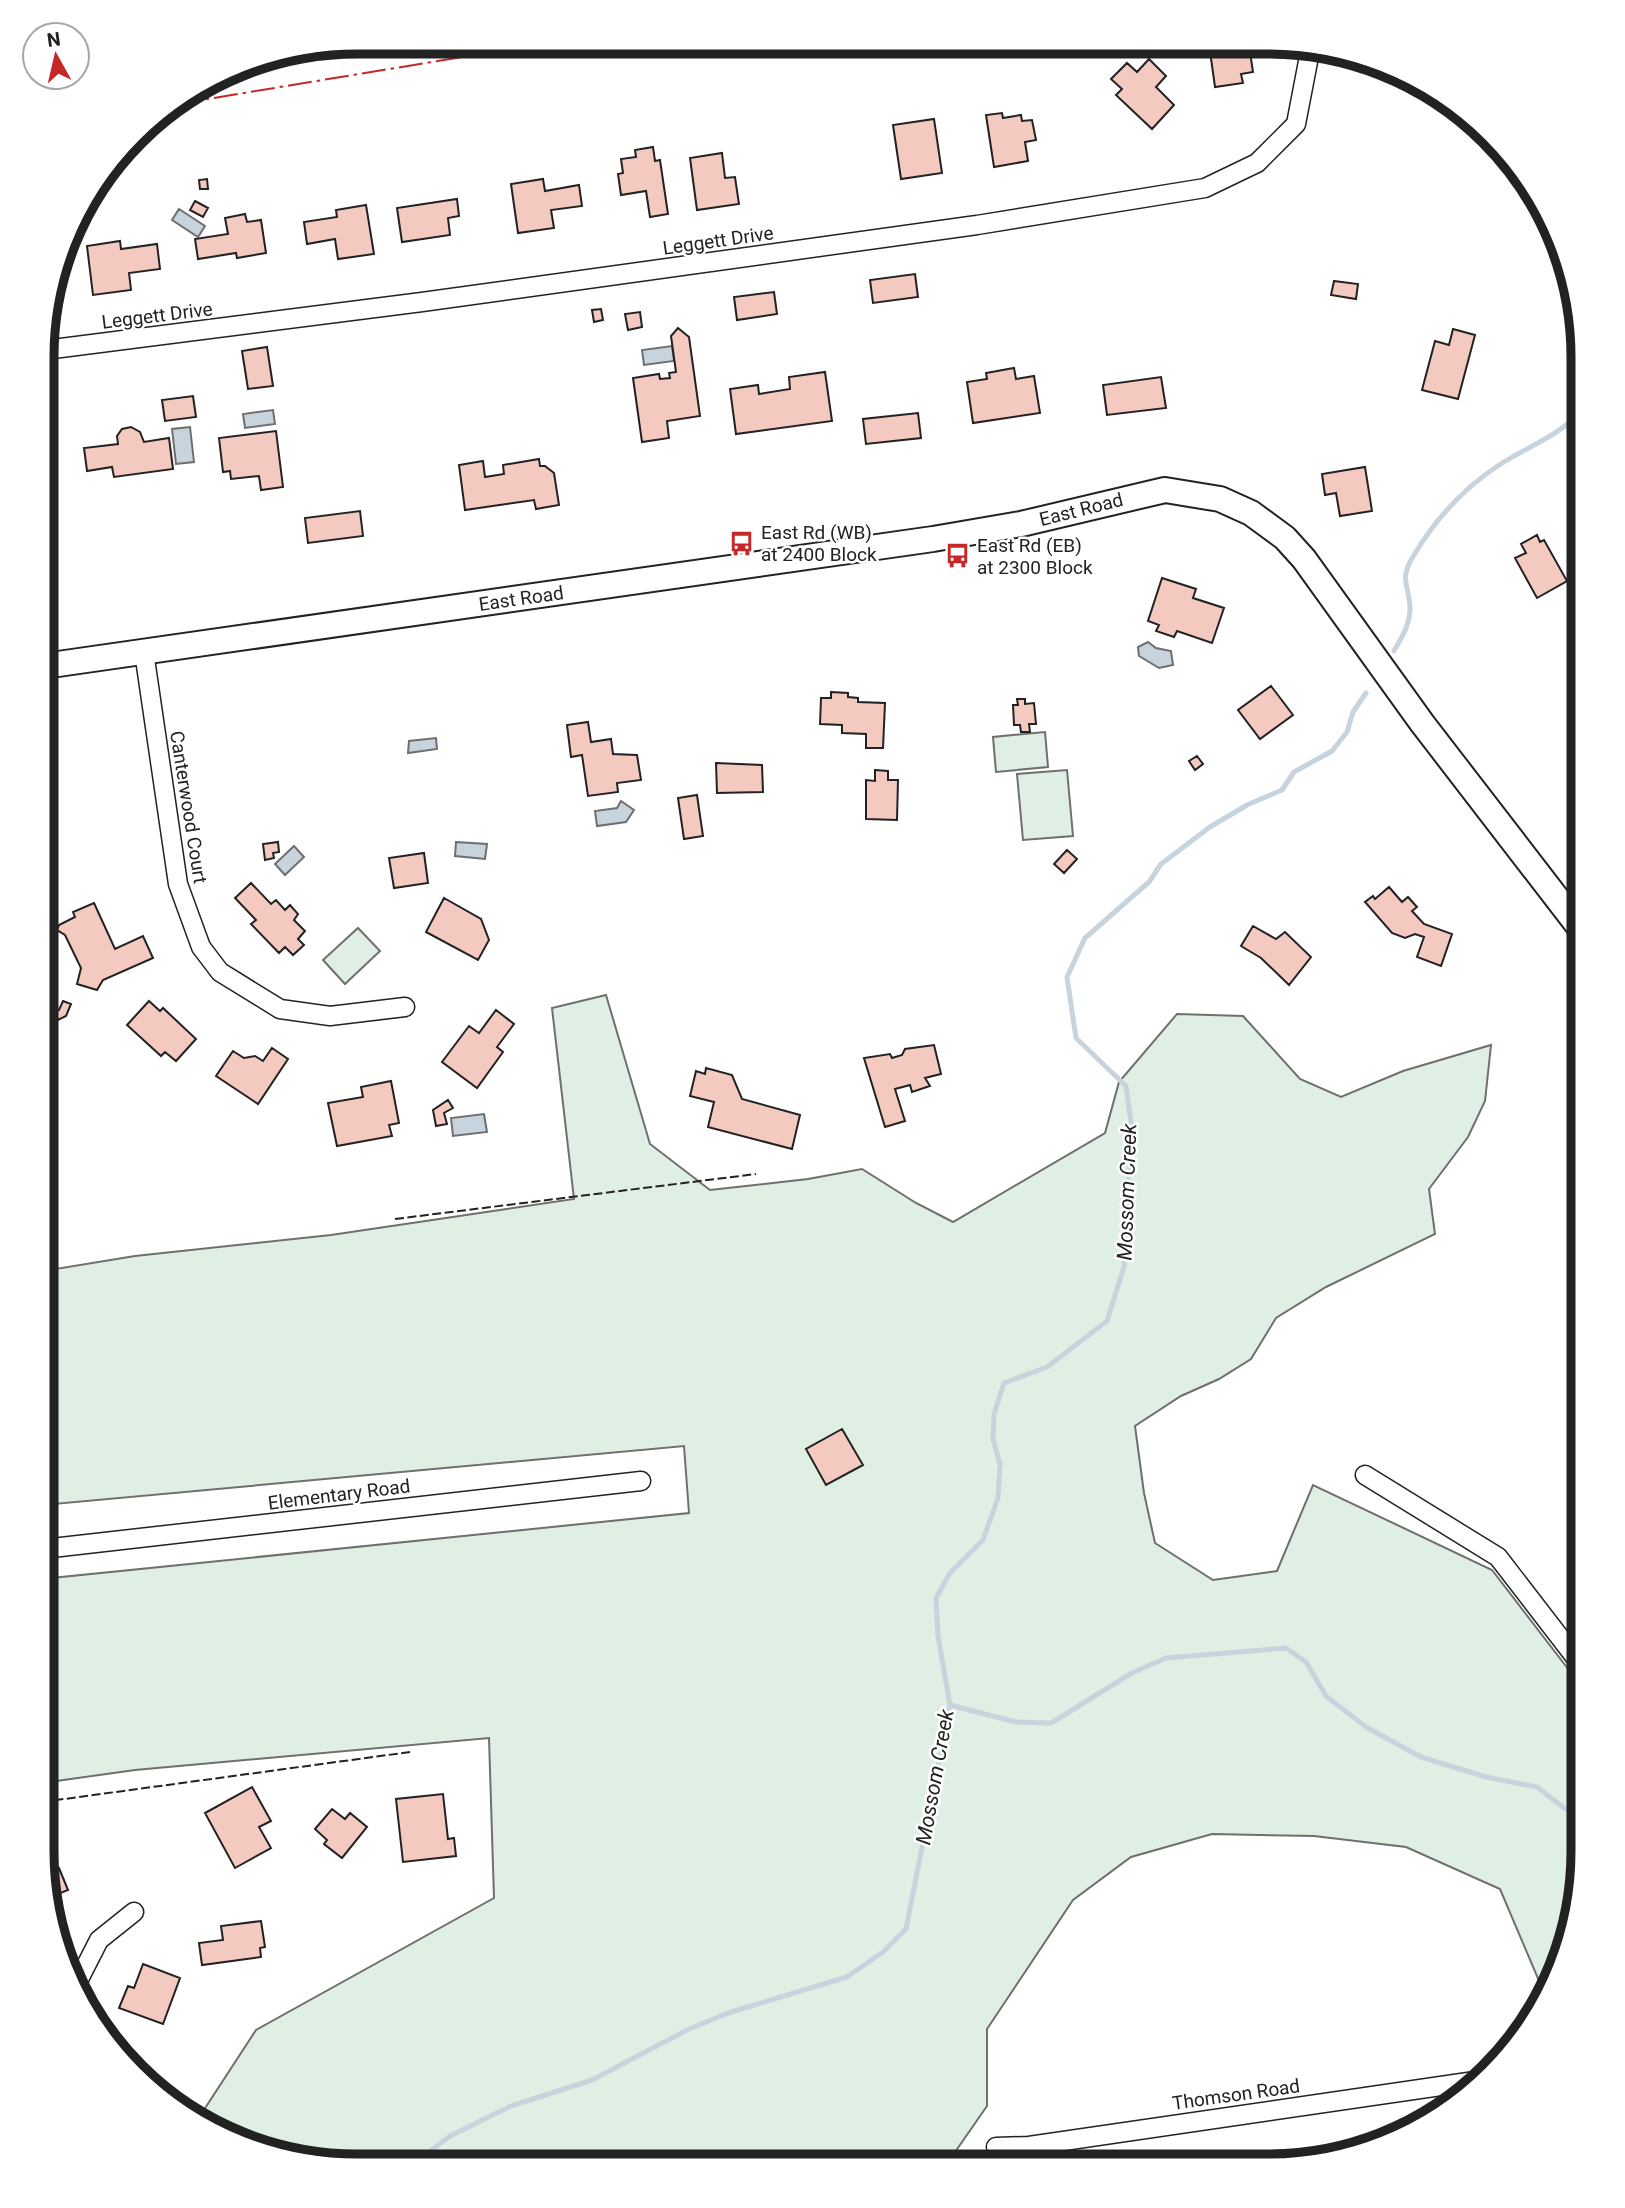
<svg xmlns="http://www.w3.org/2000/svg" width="1625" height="2208" font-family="Roboto,sans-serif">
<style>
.green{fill:#e0efe3;stroke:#6f6f6f;stroke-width:2}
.water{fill:#c7d3dd;stroke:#6f6f6f;stroke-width:2}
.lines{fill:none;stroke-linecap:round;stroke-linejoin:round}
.stream{stroke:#c7d3dd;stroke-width:5}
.building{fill:#f3c9c0;stroke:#222;stroke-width:2}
.minor-casing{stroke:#222;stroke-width:21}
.secondary-casing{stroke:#222;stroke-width:28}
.minor{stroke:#fff;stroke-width:18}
.secondary{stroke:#fff;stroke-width:24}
.fence{stroke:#222;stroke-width:2;stroke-dasharray:9 3.5;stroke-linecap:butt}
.power{stroke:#c62828;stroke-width:2;stroke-dasharray:24 5 3.5 5;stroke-linecap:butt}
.labels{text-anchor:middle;stroke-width:5;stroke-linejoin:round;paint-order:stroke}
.street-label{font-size:19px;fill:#222;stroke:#fff}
.poi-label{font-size:19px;fill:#222;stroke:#fff;text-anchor:start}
.water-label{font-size:21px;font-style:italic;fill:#222;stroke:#fff}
.rim{fill:none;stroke:#222;stroke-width:9}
</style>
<rect width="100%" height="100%" fill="#fff"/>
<!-- green -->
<path class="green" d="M1045,732L1048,767L996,772L993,737Z
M1067,770L1073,836L1023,840L1017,774Z
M358,928L380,951L345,984L323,960Z
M606,995L650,1144L710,1190L808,1179L862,1169L916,1203L953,1222L1105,1133L1119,1082L1177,1014L1243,1016L1300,1079L1341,1097L1403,1071L1491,1045L1485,1101L1468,1137L1429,1189L1435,1234L1326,1287L1276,1318L1251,1359L1219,1379L1181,1396L1135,1426L1144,1493L1155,1543L1213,1580L1277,1571L1313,1485L1492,1570L1582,1687V1871L1566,1952L1545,1995L1500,1889L1406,1847L1314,1836L1212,1834L1131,1857L1073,1900L987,2029V2106L946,2165L317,2163L198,2119L256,2030L494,1898L489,1738L135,1770L42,1783V1579L689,1513L684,1446L43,1505V1271L135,1256L331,1235L574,1199L552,1008Z"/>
<!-- water -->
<path class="water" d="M179,209L205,226L198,237L172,220Z
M672,346L674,361L644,365L642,350Z
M273,410L275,424L245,428L243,414Z
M190,427L194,462L176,464L172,429Z
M1148,642L1156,648L1171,651L1173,665L1159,668L1139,656L1138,647Z
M436,738L437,749L408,753L409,741Z
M621,801L634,810L626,822L597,826L595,811L617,808Z
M456,842L487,844L485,859L455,856Z
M294,846L304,857L285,875L275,864Z
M484,1114L487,1132L453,1136L451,1118Z"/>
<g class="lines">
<!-- stream -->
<path class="stream" d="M1394,651C1401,638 1409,627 1410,611C1411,587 1397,581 1414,555C1435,520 1464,488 1499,465C1530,445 1557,438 1583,409
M950,1705L1016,1722L1051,1723L1132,1673L1166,1658L1286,1648L1306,1662L1326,1696L1366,1727L1421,1757L1486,1777L1537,1787L1564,1808L1582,1816
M413,2164L450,2136L511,2106L592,2080L687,2030L728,2013L847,1977L883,1952L906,1929L950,1705L938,1636L936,1598L950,1573L983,1540L998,1498L1000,1464L993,1439L994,1414L1004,1383L1047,1367L1107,1321L1124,1267L1131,1123L1126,1086L1076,1038L1067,977L1085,938L1149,882L1161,864L1210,827L1247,805L1282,790L1294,772L1332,751L1347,732L1353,712L1366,693"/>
</g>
<!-- building -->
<path class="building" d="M1209,44L1249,45L1253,72L1241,74L1243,83L1215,87Z
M1149,59L1166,76L1156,87L1174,105L1152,129L1116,95L1122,89L1111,79L1127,63L1137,72Z
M1002,113L1003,118L1021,115L1022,121L1032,120L1036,140L1025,142L1028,161L994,167L986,115Z
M934,119L942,173L901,179L893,125Z
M653,147L655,161L660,160L668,214L650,217L646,191L621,195L618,174L623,173L621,159L636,157L635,150Z
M722,153L725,178L735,177L739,204L697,210L690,158Z
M207,179L208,189H200L199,180Z
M543,179L545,191L579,185L582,206L551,210L554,228L518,233L511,184Z
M457,199L459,216L448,218L450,235L402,242L397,208Z
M195,201L208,208L203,217L190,210Z
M366,205L374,254L338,259L335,239L307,244L304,222L337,217L336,210Z
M245,214L247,222L261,220L266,253L237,258L236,253L198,259L195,239L228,234L225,218Z
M120,241L121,249L157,244L160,269L129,273L131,290L93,295L87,246Z
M915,274L918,297L873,303L870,280Z
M1334,281L1358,284L1356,299L1331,295Z
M774,292L777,314L737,320L734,297Z
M601,309L603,320L594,322L592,310Z
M640,312L642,327L628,330L625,314Z
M678,328L689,337L700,416L667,421L669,438L642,442L633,378L659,374L660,379L670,378L669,373L676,372L671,336Z
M1453,329L1475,335L1458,399L1422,390L1435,341L1449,345Z
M267,347L273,386L248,389L242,351Z
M1014,368L1016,379L1034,376L1040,413L973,423L967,382L987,379L986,373Z
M825,372L832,421L736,434L730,389L758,385L759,394L790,389L789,377Z
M1161,377L1166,408L1107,415L1103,385Z
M193,396L196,417L165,421L162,400Z
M918,413L921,438L866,444L863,419Z
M131,427L140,432L144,442L169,438L173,469L114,477L112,467L87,471L84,448L118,444L117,436L122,429Z
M276,431L283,487L261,490L259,476L231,479L230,471L223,472L219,438Z
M539,459L540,466H545L554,473L559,505L536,509L534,500L465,510L459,465L483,461L485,477L504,474L503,465Z
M1365,467L1372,511L1340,516L1336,493L1325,495L1322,474Z
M360,511L363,536L308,543L305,518Z
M1537,535L1540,542L1544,540L1567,581L1537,598L1515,558L1526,553L1521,544Z
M1162,578L1196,589L1193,598L1224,608L1212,643L1177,631L1174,637L1156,631L1159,625L1148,621Z
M1271,686L1293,715L1260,739L1238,710Z
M831,692L848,693V697L858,698V702L885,703L883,748H866V734L842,733V725L820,724L821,698H831Z
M1017,699H1025V704L1034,703L1036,724H1029L1030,732H1021L1020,725H1014L1013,705H1018Z
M588,722L591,742L611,739L613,754L637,755L641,780L617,783L618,792L588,796L582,755L571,757L567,725Z
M1197,756L1203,764L1195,770L1189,761Z
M716,763L762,765L763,792L717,793Z
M875,770L888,771V780H898L897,820L866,819V780L875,781Z
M697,795L703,836L684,839L678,798Z
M278,842L279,852L273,853L274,858L265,860L263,844Z
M1067,850L1077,859L1064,873L1054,864Z
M424,853L428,883L394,888L389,858Z
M251,883L271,904L276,900L285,910L290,905L298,914L294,920L305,931L298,939L304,945L293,955L285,947L279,953L251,924L256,920L235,898Z
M1389,887L1402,902L1408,897L1417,907L1412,911L1424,924L1452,934L1441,966L1417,957L1424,937L1415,934L1405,938L1392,933L1365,902L1373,896L1375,899Z
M444,898L481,919L489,940L478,960L426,932Z
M94,903L115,949L143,936L153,958L103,980L97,990L77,984L81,968L65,935L57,930L59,925L75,917L73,912Z
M1253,926L1276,939L1285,932L1311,957L1289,985L1261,958L1241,946Z
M63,1001L71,1004L66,1016L58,1020L54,1012L59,1010Z
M149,1001L160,1011L163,1008L196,1039L176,1061L165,1052L161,1056L127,1025Z
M496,1010L514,1024L497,1047L503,1052L477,1088L442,1062L469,1026L479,1033Z
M934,1045L941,1074L925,1078L930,1086L912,1092L910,1085L895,1089L905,1121L885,1127L864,1058L890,1054L892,1058L902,1055L905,1049Z
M272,1048L288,1059L258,1104L216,1076L233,1051L244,1058L255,1056L263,1061Z
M706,1068L732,1075L742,1099L800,1115L792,1149L708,1127L714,1102L690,1096L696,1071L705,1074Z
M391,1081L399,1123L389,1125L392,1136L337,1146L328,1103L363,1097L361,1087Z
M448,1100L453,1108L444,1113L447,1124L436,1126L433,1110Z
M842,1429L863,1465L826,1485L806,1449Z
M252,1787L271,1821L259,1827L271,1848L235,1868L205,1813Z
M443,1794L448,1839L454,1838L456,1856L403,1862L396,1799Z
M332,1809L345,1819L350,1813L367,1827L342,1858L324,1844L327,1840L315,1829Z
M59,1868L68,1890L53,1896L47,1872Z
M261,1921L265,1947L260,1948L261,1957L202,1965L199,1943L223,1940L221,1926Z
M143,1964L180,1978L163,2024L119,2008L128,1986L134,1988Z"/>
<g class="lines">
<defs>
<path id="minor" d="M45,350L422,302L977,225L1205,188L1257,163L1296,124L1311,46
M144,652L178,884L201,947L220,972L280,1009L330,1016L405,1007
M1365,1475L1498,1557L1582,1666
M43,1549L641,1481
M74,1989L99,1940L134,1912
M1056,2142L1059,2165
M996,2147L1029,2146L1482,2080"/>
<path id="secondary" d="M44,666L933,539L1021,524L1165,490L1220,499L1251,513L1285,538L1304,559L1422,723L1583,932"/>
</defs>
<!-- minor casing -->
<use href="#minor" class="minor-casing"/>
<!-- secondary casing -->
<use href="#secondary" class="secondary-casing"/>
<!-- minor -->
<use href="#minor" class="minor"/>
<!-- secondary -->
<use href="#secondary" class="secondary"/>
<!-- fence -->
<path class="fence" d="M395,1219L756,1174
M42,1802L410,1752"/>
<!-- power -->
<path class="power" d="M177,104L547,43"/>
</g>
<!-- icons -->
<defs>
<symbol id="bus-bare" viewBox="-9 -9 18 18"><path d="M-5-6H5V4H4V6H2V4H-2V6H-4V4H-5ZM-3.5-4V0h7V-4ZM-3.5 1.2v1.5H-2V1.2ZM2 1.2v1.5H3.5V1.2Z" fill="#c62828" stroke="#fff" stroke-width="2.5" paint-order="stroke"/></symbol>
</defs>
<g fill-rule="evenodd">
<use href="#bus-bare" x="724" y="526" width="35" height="35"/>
<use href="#bus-bare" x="940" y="538" width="35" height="35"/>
</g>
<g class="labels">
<!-- street labels -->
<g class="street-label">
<text transform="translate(718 240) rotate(-8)" y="7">Leggett Drive</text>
<text transform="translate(157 315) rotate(-7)" y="7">Leggett Drive</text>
<text transform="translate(1081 509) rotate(-14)" y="7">East Road</text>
<text transform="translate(521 598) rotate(-8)" y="7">East Road</text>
<text transform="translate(189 807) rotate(81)" y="7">Canterwood Court</text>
<text transform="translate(339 1494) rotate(-7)" y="7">Elementary Road</text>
<text transform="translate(1236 2094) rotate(-8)" y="7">Thomson Road</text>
</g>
<!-- poi labels -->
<g class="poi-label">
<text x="761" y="539">East Rd (WB)<tspan x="761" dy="22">at 2400 Block</tspan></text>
<text x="977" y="552">East Rd (EB)<tspan x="977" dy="22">at 2300 Block</tspan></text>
</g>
<!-- water labels -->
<g class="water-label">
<text transform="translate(1127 1192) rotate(-88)" y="7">Mossom Creek</text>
<text transform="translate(935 1777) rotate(-80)" y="7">Mossom Creek</text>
</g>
</g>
<!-- crop -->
<path d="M0 0H1625V2208H0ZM357 54H1268A303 303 0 0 1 1571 357V1851A303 303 0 0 1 1268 2154H357A303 303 0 0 1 54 1851V357A303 303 0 0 1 357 54Z" fill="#fff" fill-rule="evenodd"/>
<path class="rim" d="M357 54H1268A303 303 0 0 1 1571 357V1851A303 303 0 0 1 1268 2154H357A303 303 0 0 1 54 1851V357A303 303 0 0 1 357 54Z"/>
<!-- north arrow -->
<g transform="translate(56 56) rotate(352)"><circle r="33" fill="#ffffff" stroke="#a7a7a7" stroke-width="2"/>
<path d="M0-5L12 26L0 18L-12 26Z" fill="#c62828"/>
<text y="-10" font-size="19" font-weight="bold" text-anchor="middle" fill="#222222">N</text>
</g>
</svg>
